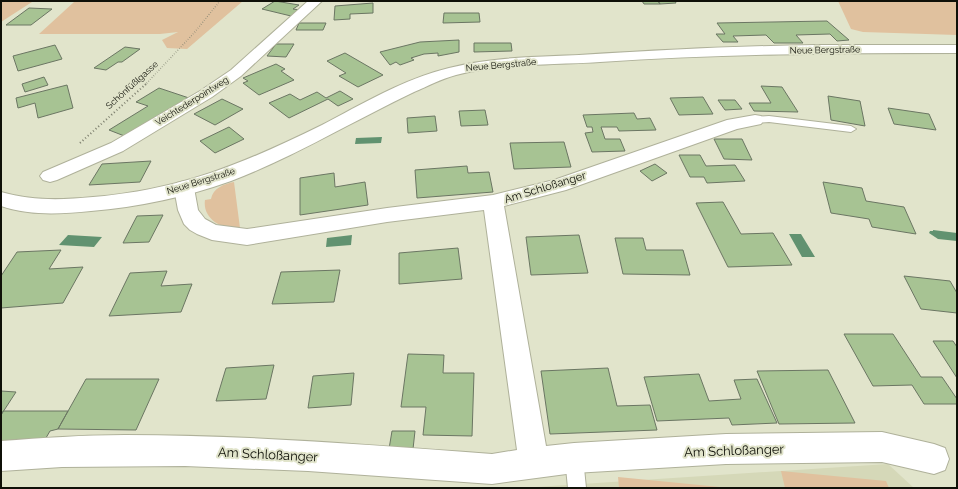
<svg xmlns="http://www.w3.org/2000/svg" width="958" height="489" font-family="Raleway,sans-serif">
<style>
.built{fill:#d5d8b8}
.green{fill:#e0c19e}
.water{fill:#619270}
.building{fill:#a7c393;stroke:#6b7663}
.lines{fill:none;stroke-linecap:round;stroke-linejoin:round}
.service-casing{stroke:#afb19a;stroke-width:2}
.minor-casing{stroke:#afb19a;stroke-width:2}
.tertiary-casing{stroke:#afb19a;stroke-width:2}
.path-far1{stroke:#7c7e6d;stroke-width:1.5;stroke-dasharray:0.5 2;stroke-linecap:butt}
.path{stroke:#7c7e6d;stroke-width:2;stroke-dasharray:1 2.5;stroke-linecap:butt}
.service{fill:#fff;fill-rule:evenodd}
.minor{fill:#fff;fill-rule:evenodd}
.tertiary{fill:#fff;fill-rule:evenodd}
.labels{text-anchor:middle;stroke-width:4;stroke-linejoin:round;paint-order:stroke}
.far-street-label{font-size:9px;fill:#0f1008;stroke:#e1e4cb}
.street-label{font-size:11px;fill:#0f1008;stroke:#e1e4cb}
.near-street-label{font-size:13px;fill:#0f1008;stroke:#e1e4cb}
</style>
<rect width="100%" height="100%" fill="#e1e4cb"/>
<!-- built -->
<path class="built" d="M888,464L914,488L536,487Z"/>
<!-- green -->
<path class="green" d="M1,1H243L187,49L167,48L162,40L178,32L160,34H39L74,2H32L1,22Z
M838,1H957V35L863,32L851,29Z
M234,182L240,228C224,231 202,219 205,200L211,199C213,188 224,184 234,182Z
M781,471L886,481L889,488H785Z
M618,477L730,488H619Z"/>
<!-- water -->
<path class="water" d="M382,137L381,143L355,144L356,138Z
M933,230L957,233V241L938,239L929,233L930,231H933Z
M789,234H801L815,257H802Z
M68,235L102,237L94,247L59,245Z
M352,235L351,245L326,247L327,238Z"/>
<!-- building -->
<path class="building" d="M275,1L299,5L293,9L300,10L291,16L262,9Z
M642,1H658L660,4H644Z
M658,1H675L676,3L660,4Z
M373,3V13L350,14V19L334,20L335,6Z
M29,8L52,9L31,25H6Z
M444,13H479L480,22L443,23Z
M827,21L849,40L837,41L830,34L796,35L803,43H774L766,35L733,36L738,42H723L716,34H725L717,23Z
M299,23H326L323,30H296Z
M459,40V52L438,56V53L424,54L411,58L414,60L400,65L396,62L390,65L380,52L420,42Z
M474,43H511L512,51L474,52Z
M276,44H294L286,57L267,56Z
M55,45L62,59L18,71L13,56Z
M125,47L140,49L122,62H118L106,70L94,68Z
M345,53L383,75L358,87L339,76L346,73L327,61Z
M276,64L285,69L281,71L294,80L259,95L243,83L248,81L243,78Z
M44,77L48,85L25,92L22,84Z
M67,85L73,108L38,118L35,103L18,108L16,98Z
M761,86L782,87L798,112L754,111L749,103H771Z
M159,88L189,98L127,137L109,130L148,106L136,102Z
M340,91L353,99L338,106L328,99L289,118L269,103L290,94L300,100L317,92L326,98Z
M828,96L860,101L865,126L831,120Z
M703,97L713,114L679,115L670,98Z
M222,99L243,109L215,125L194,114Z
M718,100H735L742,109L725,110Z
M888,108L929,114L936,130L894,124Z
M485,110L488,125L461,126L459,111Z
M634,113L637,119L650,118L656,130L619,131L617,127H601L605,139H620L625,151L592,152L585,133L593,132L592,127H587L583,115Z
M435,116L437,131L408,133L407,118Z
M229,127L244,139L215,153L200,141Z
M714,139H742L752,160L724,159Z
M564,142L571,167L514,169L510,143Z
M679,155H700L706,166L735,165L745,181L707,183L704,177H690Z
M151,161L140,182L89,185L102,164Z
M655,164L667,173L652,181L640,171Z
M467,166L468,173L489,172L493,192L417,198L415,170Z
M334,173L335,187L365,182L368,205L300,215V178Z
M823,182L862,188L866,201L904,207L916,234L872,227L869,219L831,213Z
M723,202L741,234L773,233L792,265L728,267L696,203Z
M163,215L149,242L123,243L137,216Z
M579,235L588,273L531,275L526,237Z
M615,238H643L646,250H683L690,275L623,274Z
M458,248L462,279L399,284V253Z
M61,250L49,269L83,267L63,303L1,308V276L17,252Z
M340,270L334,302L272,304L281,272Z
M167,271L161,286L192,284L181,312L109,316L130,273Z
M904,276L950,281L957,293V313L921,309Z
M844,334H893L921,377H942L957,399V404H924L912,385L873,386Z
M933,341H953L957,347V378Z
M408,354L444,355L443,373H474L472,436L423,435L426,407H401Z
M274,365L266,399L216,401L226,368Z
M608,368L617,406L650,405L657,430L550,434L541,371Z
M828,370L855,423L779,424L757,371Z
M354,373L351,405L308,408L313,376Z
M699,374L709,401L741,399L734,380L757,379L777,423L732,425L729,418L657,421L644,377Z
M86,379H159L136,430L58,429Z
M1,391L16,392L1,415Z
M3,411H68L58,429L50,431L43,443H1V415Z
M392,431H415L413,449H389Z"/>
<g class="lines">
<defs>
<path id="service" d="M769,116L851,126L856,129L851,132L769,122L755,123L750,120L755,117Z
M574,449L580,452L583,458L586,488H568L565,458L568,452Z"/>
<path id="minor" d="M308,1H322L241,76L212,97L123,151L57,180L50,182L43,180L40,176L43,172L111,143L200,91L231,70Z
M755,115L761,116L764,120L761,124L737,129L566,190L504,206L546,446L574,443L726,434L882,432L934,444L945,448L949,459L945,470L934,474L882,462L726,464L574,473L492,484L308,471L185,466L62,467L1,471V441C42,438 84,435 125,435C248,435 370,445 492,454L517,450L484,210L387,222L247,245L212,240L197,234L190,230L184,224L178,210L174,188L177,183L184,181L191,183L194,188L198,210L205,219L216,225L247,229L387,208L493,195L554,180L727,120Z"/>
<path id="tertiary" d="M816,45H957V53C838,53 719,54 600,62C553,65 502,63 456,75C441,79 428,86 414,92C353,121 294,157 231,181C186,197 138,207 91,211C61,214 30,216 1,206V192C32,201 62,200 93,197C180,190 245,163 322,125C362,104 404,79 449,68C491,57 536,57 579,55C658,50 737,46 816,45Z"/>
</defs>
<!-- service casing -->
<use href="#service" class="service-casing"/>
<!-- minor casing -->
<use href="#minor" class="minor-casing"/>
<!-- tertiary casing -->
<use href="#tertiary" class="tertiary-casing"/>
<!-- path-far1 -->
<path class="path-far1" d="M145,85L194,33L220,1"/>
<!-- path -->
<path class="path" d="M80,143L146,84"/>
<!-- service -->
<use href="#service" class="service"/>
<!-- minor -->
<use href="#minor" class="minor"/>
<!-- tertiary -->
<use href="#tertiary" class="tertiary"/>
</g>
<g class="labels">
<!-- far-street labels -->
<g class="far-street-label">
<text transform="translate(825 50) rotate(-1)" y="3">Neue Bergstraße</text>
<text transform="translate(501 65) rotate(-5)" y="3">Neue Bergstraße</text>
<text transform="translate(132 85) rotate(-42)" y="3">Schönfüßlgasse</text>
<text transform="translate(192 101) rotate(-32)" y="3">Veichtederpointweg</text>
<text transform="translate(201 181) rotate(-17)" y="3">Neue Bergstraße</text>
</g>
<!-- street labels -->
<g class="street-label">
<text transform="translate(545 187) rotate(-17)" y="4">Am Schloßanger</text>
</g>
<!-- near-street labels -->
<g class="near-street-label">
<text transform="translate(734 450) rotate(-2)" y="5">Am Schloßanger</text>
<text transform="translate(268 454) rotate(3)" y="5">Am Schloßanger</text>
</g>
</g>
<!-- border -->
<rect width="958" height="489" fill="none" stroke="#0f1008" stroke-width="4"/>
</svg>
